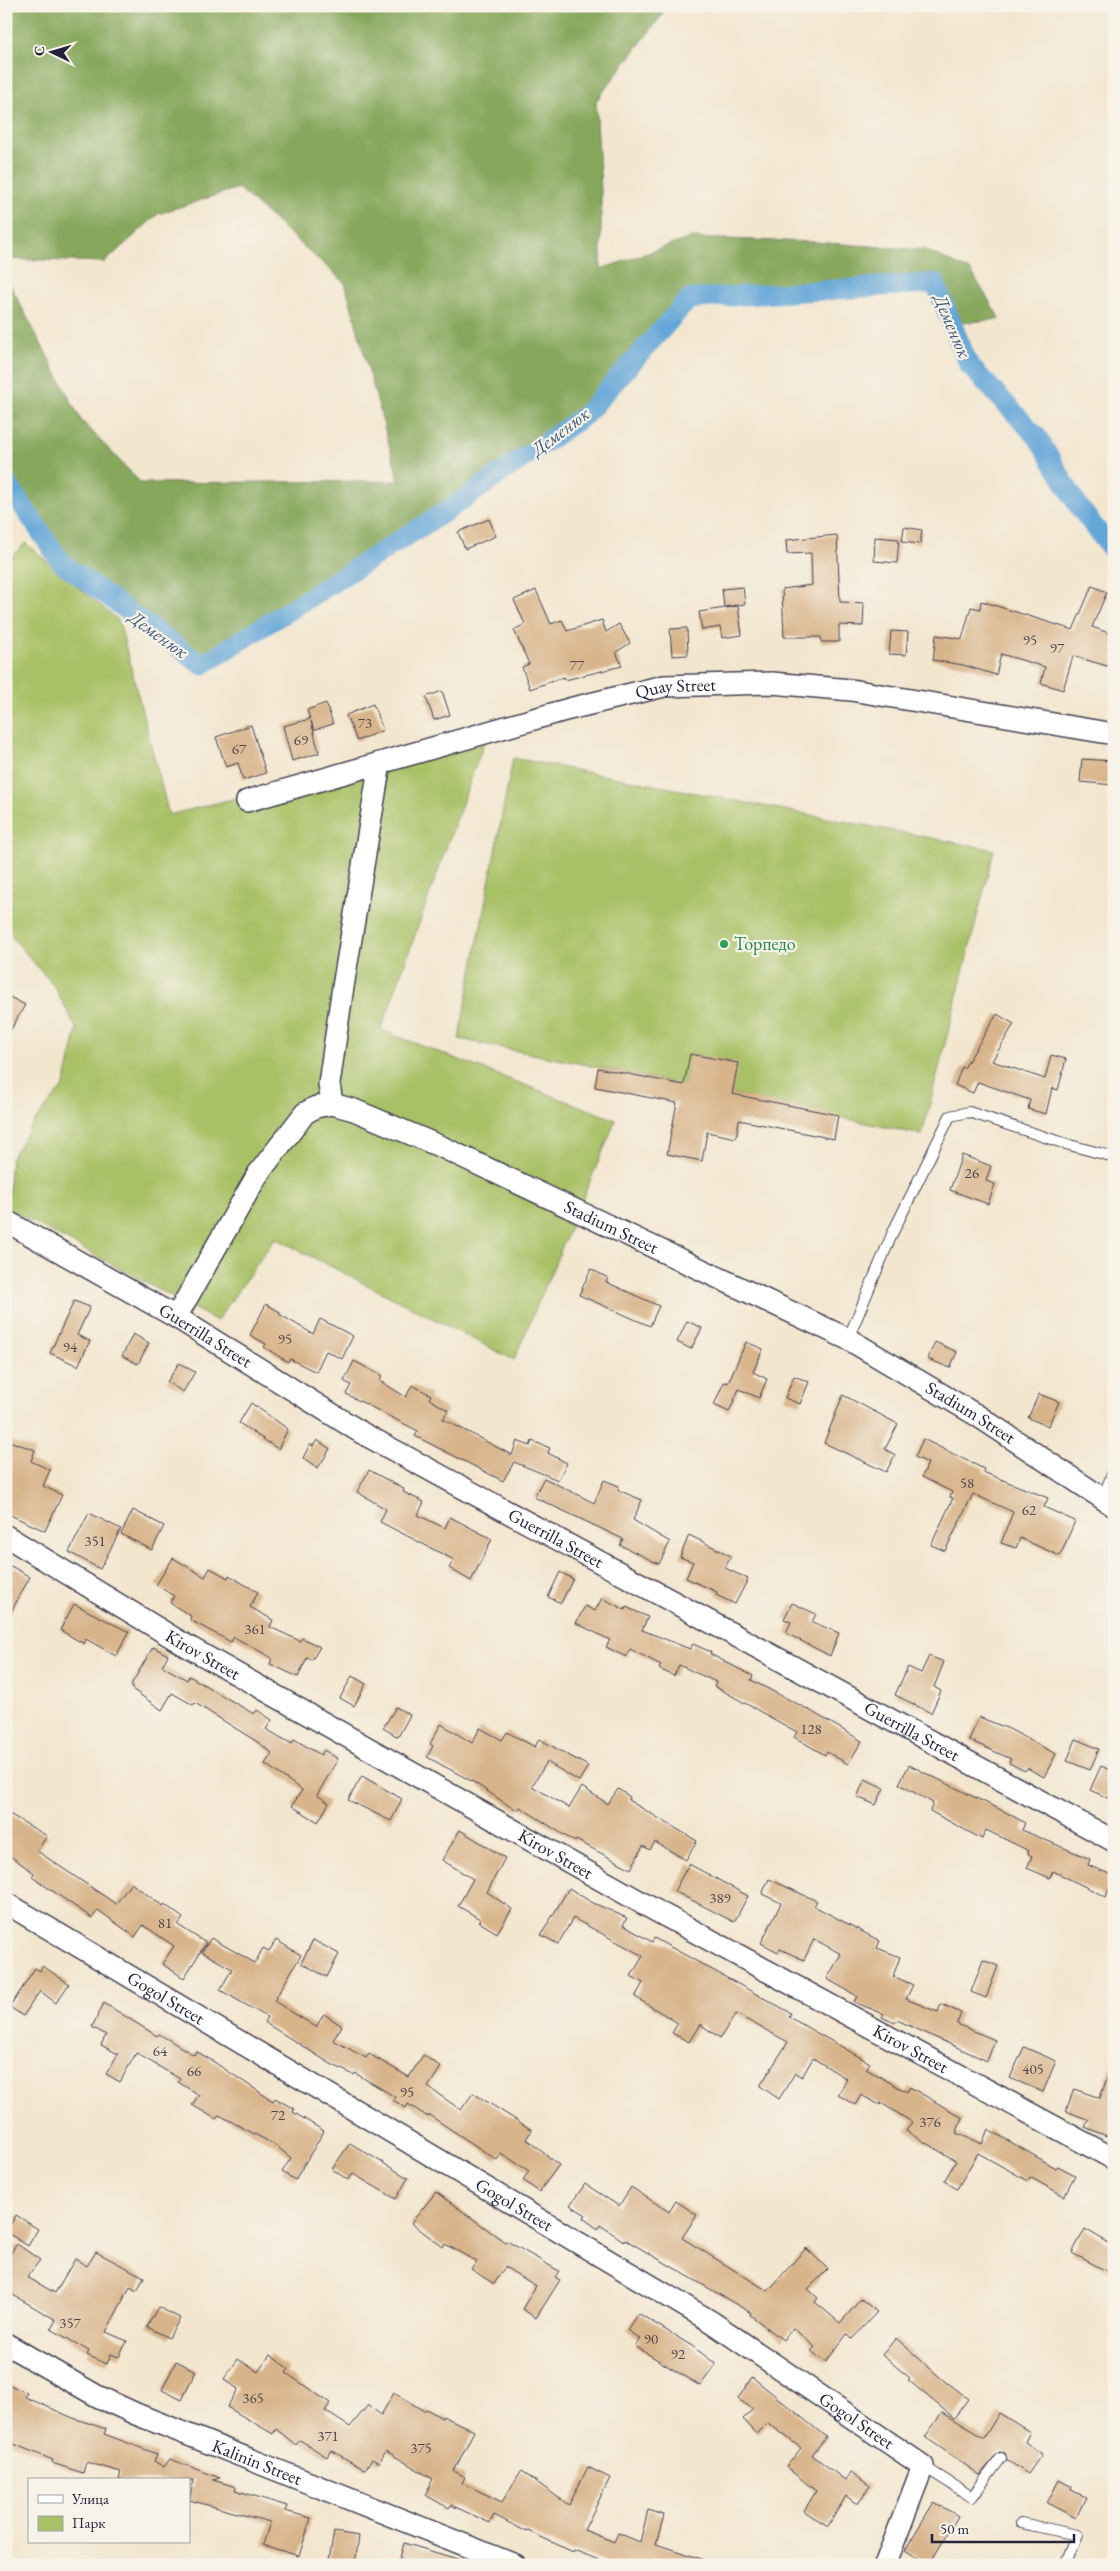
<svg xmlns="http://www.w3.org/2000/svg" width="1120" height="2571" font-family="'EB Garamond',serif">
<style>
.green{fill:#a9c166;stroke:#667250}
.forest{fill:#86a75b;stroke:#54644b}
.lines{fill:none;stroke-linecap:round;stroke-linejoin:round}
.canal{stroke:#63a6d8;stroke-width:20}
.building{fill:#d8b48a}
.lane-casing{stroke:#413f51;stroke-width:12}
.street-casing{stroke:#413f51;stroke-width:24}
.lane{stroke:#fff;stroke-width:10}
.street{stroke:#fff;stroke-width:21}
.leisure-dot{fill:#2e9e5b;stroke:#f7f3e8;stroke-width:2}
.labels{text-anchor:middle;stroke-width:4.5;stroke-linejoin:round;paint-order:stroke}
.number-label{font-size:15px;fill:#50464f}
.street-label{font-size:18px;fill:#22223b;stroke:#f7f3e8}
.leisure-label{font-size:18px;fill:#27864d;stroke:#f7f3e8;text-anchor:start}
.water-label{font-size:19px;font-style:italic;fill:#3c577a;stroke:#f7f3e8}
</style>
<rect width="100%" height="100%" fill="#f7f3e8"/>
<filter id="ink" filterUnits="userSpaceOnUse"><feTurbulence type="fractalNoise" baseFrequency=".02" numOctaves="2"/><feDisplacementMap in="SourceGraphic" scale="10" xChannelSelector="R" yChannelSelector="G"/><feConvolveMatrix kernelMatrix="1 2 1 2 8 2 1 2 1" color-interpolation-filters="sRGB"/></filter>
<filter id="wash" filterUnits="userSpaceOnUse"><feTurbulence type="fractalNoise" baseFrequency=".0096" numOctaves="4" result="noise"/><feDisplacementMap in="SourceGraphic" scale="20" xChannelSelector="R" yChannelSelector="G"/><feGaussianBlur stdDeviation="1.12" result="paint"/><feColorMatrix in="noise" values="0 0 0 0 0 0 0 0 0 0 0 0 0 0 0 0 0 1.4 0 .05"/><feComposite in="paint" operator="in"/></filter>
<g filter="url(#wash)">
<rect width="100%" height="100%" fill="#f3e6cf"/>
<!-- green -->
<path class="green" d="M25,543L119,621L169,815L487,734L381,1030L616,1120L514,1360L275,1238L217,1321L7,1208L11,1158L33,1123L64,1085L77,1029L54,986L6,930V563Z
M513,758L994,850L922,1135L732,1094L737,1063L691,1054L684,1085L459,1039Z"/>
<!-- forest -->
<path class="forest" d="M6,6H662V15L596,101L601,190V269L691,238L813,242L926,250L971,271L1000,319L952,324L935,283L689,299L585,415L448,510L202,665L62,563L6,482V277L81,420L141,483L399,481L345,283L238,188L158,214L105,262L6,259Z"/>
<g class="lines">
<!-- canal -->
<path class="canal" d="M6,482L62,563L202,665L448,510L585,415L689,299L935,283L969,365L1038,438L1079,507L1114,552"/>
</g>
<g id="blocks">
<!-- building -->
<path class="building" d="M489,519L496,536L465,549L458,532Z
M904,527L922,530L920,544L902,542Z
M837,535L840,602L864,603L863,626L839,625V642H821V637H784L782,589L812,585L811,553L787,554L786,540Z
M875,537L899,539L897,563L874,561Z
M1092,586L1107,592L1092,627L1114,635V668L1073,656L1063,690L1041,683L1045,667L1001,654L996,675L963,665L933,660L936,635L962,639L971,607L980,609L981,601L1073,630Z
M743,587L745,604L724,607L722,589Z
M536,590L551,624L562,620L567,631L602,620L606,632L619,624L630,643L616,652L622,666L565,680L564,677L530,689L522,667L529,664L514,630L525,624L514,600Z
M738,606L742,635L722,638L720,627L702,630L699,612Z
M687,628L688,655L672,656L670,629Z
M891,631L908,632L906,655L889,654Z
M442,691L450,715L434,720L426,697Z
M326,703L333,724L314,730L311,721L319,753L292,761L283,726L310,719L307,710Z
M373,704L383,730L357,741L346,715Z
M251,725L266,773L243,780L238,763L226,767L216,737Z
M1082,759L1114,761V785L1080,782Z
M6,995L25,1005L6,1038Z
M997,1014L1014,1024L992,1061L1045,1079L1051,1055L1066,1059L1058,1090L1052,1088L1046,1114L1028,1109L1030,1100L978,1082L973,1093L955,1085L962,1067L964,1068Z
M690,1054L738,1063L732,1094L838,1115L834,1139L739,1120L736,1138L707,1132L702,1161L667,1154L677,1103L595,1087L598,1068L684,1085Z
M962,1155L991,1166L986,1181L995,1184L988,1204L950,1190Z
M591,1269L608,1278L606,1282L659,1306L650,1326L579,1295Z
M74,1301L90,1307L77,1335L90,1341L78,1366L50,1353Z
M266,1304L280,1312L279,1314L313,1334L320,1319L353,1336L342,1359L326,1351L316,1372L290,1359L288,1362L264,1347L266,1344L250,1335Z
M687,1321L702,1328L691,1349L677,1342Z
M133,1334L149,1343L138,1364L122,1356Z
M746,1342L763,1349L753,1372L767,1379L759,1398L739,1389L729,1412L714,1405L724,1382L728,1383Z
M935,1342L957,1352L950,1368L928,1359Z
M354,1361L382,1376L380,1381L406,1397L412,1385L431,1395L429,1399L448,1410L443,1419L512,1455L517,1441L530,1446L532,1441L550,1448L548,1453L567,1463L558,1480L514,1462L503,1481L415,1436L418,1431L346,1394L351,1385L344,1381Z
M179,1363L195,1372L183,1392L167,1382Z
M794,1376L809,1382L800,1404L785,1398Z
M1039,1394L1059,1402L1048,1426L1028,1418Z
M843,1395L898,1424L885,1449L895,1455L886,1472L824,1443Z
M251,1403L288,1429L278,1449L239,1423Z
M923,1439L984,1469L983,1472L1048,1498L1044,1507L1075,1521L1060,1556L1020,1538L1016,1548L1001,1543L1013,1512L973,1494L945,1551L931,1545L953,1498L950,1497L952,1492L922,1477L928,1463L915,1457Z
M6,1440L35,1450L31,1461L50,1470L43,1486L62,1495L45,1531L6,1513Z
M317,1440L330,1449L318,1468L303,1458L310,1444L313,1446Z
M369,1470L404,1489L403,1492L424,1502L418,1515L445,1528L450,1517L492,1539L471,1581L449,1568L454,1560L380,1522L386,1509L357,1492Z
M544,1478L594,1503L604,1480L619,1486L618,1490L642,1500L633,1520L670,1542L659,1564L620,1545L623,1539L534,1497Z
M133,1510L164,1526L152,1550L121,1534Z
M89,1513L121,1529L100,1569L69,1552Z
M689,1535L731,1556L725,1568L748,1579L735,1604L716,1595L717,1592L686,1578L693,1562L680,1557Z
M173,1558L205,1577L210,1568L228,1578L229,1575L242,1583L258,1592L250,1607L273,1620L270,1627L300,1641L302,1638L320,1647L312,1660L307,1658L298,1677L270,1664L272,1658L234,1637L231,1642L190,1620L191,1616L170,1603L174,1596L156,1585Z
M11,1566L30,1577L6,1621V1574Z
M560,1572L573,1579L561,1603L548,1597Z
M602,1598L625,1610L626,1607L648,1617L642,1630L690,1649L693,1644L711,1652L710,1654L753,1676L751,1680L809,1710L862,1741L848,1764L827,1752L825,1755L794,1737L797,1732L714,1686L716,1682L679,1665L674,1676L659,1669L661,1665L630,1649L626,1657L606,1647L610,1640L576,1623L585,1606L595,1611Z
M792,1603L816,1614L812,1622L839,1633L830,1656L786,1633L791,1622L784,1619Z
M74,1604L129,1632L116,1656L86,1639L84,1644L60,1630Z
M153,1647L168,1655L162,1666L187,1680L189,1676L254,1714L257,1710L272,1720L266,1729L292,1744L294,1739L321,1755L324,1750L338,1759L317,1795L329,1803L318,1822L292,1806L302,1790L265,1764L272,1753L259,1743L195,1703L193,1705L172,1693L162,1710L132,1689V1683Z
M929,1656L944,1662L934,1687L941,1691L931,1713L895,1695L908,1667L921,1673Z
M352,1676L366,1684L354,1706L340,1698Z
M396,1707L410,1715L398,1737L383,1728Z
M979,1717L1009,1729L1056,1754L1044,1777L1027,1768L1025,1771L1009,1763L1011,1759L969,1740Z
M441,1724L472,1743L480,1728L502,1740L507,1732L535,1747L539,1739L588,1766L579,1781L547,1762L532,1786L569,1808L582,1787L608,1804L618,1789L630,1797L628,1800L697,1841L686,1860L655,1842L650,1850L643,1846L631,1869L576,1840L575,1842L520,1807L517,1811L475,1783L427,1757L433,1746L430,1744Z
M1076,1739L1099,1749L1090,1770L1067,1761Z
M909,1765L1011,1815L1025,1823L1022,1830L1090,1859L1088,1865L1114,1876L1106,1897L1053,1871L1050,1878L1027,1868L1032,1856L1028,1854L1029,1851L986,1830L982,1839L930,1811L933,1803L899,1784Z
M1101,1766L1114,1772V1801L1090,1790Z
M362,1776L402,1799L391,1821L348,1800Z
M865,1779L884,1788L876,1805L857,1797Z
M6,1812L47,1836L37,1851L116,1904L131,1883L163,1906L164,1904L183,1918L178,1925L206,1943L184,1978L162,1964L174,1946L143,1925L135,1937L98,1910L92,1918L32,1877L34,1873L6,1853Z
M460,1830L505,1858L487,1892L512,1909L497,1933L479,1922L480,1919L458,1906L473,1879L442,1860Z
M689,1864L748,1896L734,1922L674,1891Z
M769,1879L817,1901L814,1906L880,1941L877,1948L900,1957L893,1976L913,1985L906,1999L938,2012L941,2004L961,2013L957,2024L995,2040L987,2061L897,2020L895,2023L882,2017L884,2014L854,2002L857,1996L827,1979L841,1954L814,1939L804,1960L780,1949L778,1952L761,1943L781,1903L762,1894Z
M569,1888L591,1902L627,1918L623,1925L652,1942L654,1938L791,2013L789,2017L870,2063L866,2069L907,2092L910,2087L963,2118L956,2133L982,2144L988,2129L1056,2168L1058,2166L1075,2175L1064,2196L1030,2177L1028,2181L978,2153L957,2189L944,2181L956,2161L906,2131L912,2122L881,2103L880,2105L861,2095L855,2105L838,2095L847,2079L813,2058L802,2077L795,2073L779,2099L760,2086L788,2042L736,2014L720,2038L700,2024L689,2042L672,2033L678,2023L635,1997L643,1983L631,1976L643,1956L573,1918L558,1944L541,1935Z
M211,1938L255,1963L263,1948L269,1951L276,1940L301,1955L274,2001L316,2027L324,2014L342,2026L333,2040L366,2058L369,2054L409,2077L423,2055L441,2067L428,2087L461,2110L473,2093L532,2130L526,2139L559,2165L539,2192L523,2180L529,2171L501,2153L497,2160L429,2115L428,2117L408,2104L406,2108L393,2100L395,2097L355,2073L354,2075L331,2064L264,2022L267,2017L220,1990L232,1969L202,1952Z
M313,1940L339,1954L327,1977L301,1963Z
M983,1960L998,1966L986,1998L971,1992Z
M43,1966L69,1984L56,2003L40,1991L23,2016L10,2007L35,1968L40,1971Z
M104,2003L157,2036L159,2034L194,2055L196,2051L211,2060L273,2101L275,2098L294,2109L293,2112L324,2131L295,2180L282,2172L291,2158L275,2145L219,2115L216,2119L192,2105L199,2095L178,2082L180,2079L136,2053L120,2082L106,2074L118,2054L101,2045L106,2035L92,2027Z
M1024,2047L1056,2061L1043,2092L1010,2078Z
M1111,2067H1114V2139L1085,2127L1089,2120L1066,2111L1074,2089L1100,2098Z
M350,2143L408,2178L396,2199L353,2174L348,2180L332,2169Z
M585,2184L619,2206L631,2187L669,2212L676,2201L697,2215L682,2238L768,2291L806,2248L828,2269L808,2289L818,2298L815,2302L840,2323L861,2299L877,2312L852,2339L847,2334L826,2362L811,2351L815,2347L793,2328L783,2340L750,2315L751,2313L626,2240L625,2242L600,2225L598,2229L583,2218L586,2215L570,2205Z
M436,2192L506,2243L507,2241L559,2271L555,2277L560,2280L536,2318L522,2309L536,2286L505,2267L494,2284L471,2269L477,2262L445,2244L443,2247L411,2223Z
M16,2215L38,2229L28,2246L6,2232Z
M1085,2229L1114,2246V2275L1072,2253Z
M17,2244L40,2260L27,2277L55,2293L75,2259L87,2266L96,2252L144,2277L137,2291L130,2287L106,2332L127,2341L119,2357L111,2354L107,2364L87,2355L89,2351L51,2329L56,2320L6,2291V2260Z
M158,2307L180,2318L169,2338L147,2327Z
M638,2313L692,2346L716,2364L700,2386L635,2346L640,2339L627,2330Z
M896,2338L943,2380L968,2399L954,2418L908,2380L910,2378L882,2355Z
M270,2355L289,2369L286,2373L330,2403L325,2411L350,2427L368,2405L381,2415L394,2393L424,2411L426,2409L442,2418L443,2416L474,2431L454,2471L465,2477L462,2483L502,2502L521,2471L569,2505L588,2467L610,2478L584,2530L614,2542L618,2533L640,2542L648,2510L664,2515L656,2544L710,2562V2565H611L574,2550L573,2552L528,2531L527,2532L494,2515L490,2523L451,2505L449,2508L425,2495L433,2479L386,2451L379,2463L372,2459L365,2470L331,2450L327,2457L300,2440L296,2445L276,2429L273,2434L227,2407L238,2389L224,2379L238,2359L258,2372Z
M176,2361L196,2371L182,2400L162,2390Z
M752,2377L826,2437L812,2455L845,2480L851,2472L870,2486L857,2504L846,2496L828,2526L804,2511L816,2491L786,2467L801,2448L768,2423L757,2434L743,2419L753,2409L738,2399Z
M6,2383L27,2393L25,2397L73,2418L106,2429L104,2434L157,2454L154,2461L164,2467L170,2459L220,2478L213,2480L236,2487L235,2490L287,2506L285,2511L311,2518L299,2556L263,2545L270,2522L189,2500L194,2480H119L121,2472L86,2462L83,2473L52,2463L53,2460L6,2441Z
M942,2413L984,2438L999,2413L1030,2432L1025,2442L1042,2454L1028,2474L1007,2460L1005,2453L999,2452L980,2475L925,2437Z
M1059,2480L1072,2487L1071,2490L1086,2497L1076,2518L1047,2503Z
M934,2502L958,2516L929,2565L905,2550Z
M334,2532L359,2536L355,2565H328Z
M404,2543L464,2561V2565H398Z"/>
</g>
</g>
<g filter="url(#ink)">
<use href="#blocks" fill-opacity="0" stroke="#413f51" stroke-width="1"/>
<g class="lines">
<defs>
<path id="lane" d="M848,1339L893,1232L950,1116L969,1112L1066,1144L1114,1157
M1102,1499L1114,1470
M923,2466L972,2497L1001,2458
M1021,2523L1077,2535L1065,2565"/>
<g id="street">
<path id="s1" d="M247,801L569,709L664,686L772,683L851,690L1114,734"/>
<path d="M332,1104L329,1084L342,993L380,763"/>
<path id="s2" d="M6,1221L176,1317L362,1433L1114,1841"/>
<path id="s3" d="M176,1317L258,1174L305,1113L316,1107L332,1104L354,1110L444,1148L848,1339L978,1416L1114,1506"/>
<path id="s4" d="M6,1536L180,1642L651,1908L1114,2159"/>
<path id="s5" d="M6,1903L710,2321L923,2466L885,2565"/>
<path id="s6" d="M6,2344L97,2396L136,2414L515,2565"/>
</g>
</defs>
<!-- lane casing -->
<use href="#lane" class="lane-casing"/>
<!-- street casing -->
<use href="#street" class="street-casing"/>
<!-- lane -->
<use href="#lane" class="lane"/>
<!-- street -->
<use href="#street" class="street"/>
</g>
</g>
<!-- markers -->
<circle class="leisure-dot" cx="724" cy="944" r="5"/>
<g class="labels">
<!-- number labels -->
<g class="number-label">
<text x="1030" y="645">95</text>
<text x="1057" y="653">97</text>
<text x="577" y="670">77</text>
<text x="365" y="728">73</text>
<text x="301" y="745">69</text>
<text x="239" y="754">67</text>
<text x="972" y="1178">26</text>
<text x="285" y="1344">95</text>
<text x="70" y="1352">94</text>
<text x="967" y="1488">58</text>
<text x="1029" y="1515">62</text>
<text x="95" y="1546">351</text>
<text x="255" y="1634">361</text>
<text x="811" y="1734">128</text>
<text x="720" y="1903">389</text>
<text x="165" y="1928">81</text>
<text x="160" y="2056">64</text>
<text x="1033" y="2074">405</text>
<text x="194" y="2076">66</text>
<text x="407" y="2097">95</text>
<text x="278" y="2120">72</text>
<text x="930" y="2127">376</text>
<text x="70" y="2328">357</text>
<text x="651" y="2344">90</text>
<text x="678" y="2359">92</text>
<text x="253" y="2403">365</text>
<text x="328" y="2441">371</text>
<text x="421" y="2453">375</text>
</g>
<!-- street labels -->
<g class="street-label">
<text dy="6" stroke="none"><textPath href="#s1" startOffset="444">Quay Street</textPath></text>
<text dy="6" stroke="none"><textPath href="#s3" startOffset="576">Stadium Street</textPath></text>
<text dy="6" stroke="none"><textPath href="#s2" startOffset="230">Guerrilla Street</textPath></text>
<text dy="6" stroke="none"><textPath href="#s3" startOffset="981">Stadium Street</textPath></text>
<text dy="6" stroke="none"><textPath href="#s2" startOffset="635">Guerrilla Street</textPath></text>
<text dy="6" stroke="none"><textPath href="#s4" startOffset="230">Kirov Street</textPath></text>
<text dy="6" stroke="none"><textPath href="#s2" startOffset="1040">Guerrilla Street</textPath></text>
<text dy="6" stroke="none"><textPath href="#s4" startOffset="635">Kirov Street</textPath></text>
<text dy="6" stroke="none"><textPath href="#s5" startOffset="186">Gogol Street</textPath></text>
<text dy="6" stroke="none"><textPath href="#s4" startOffset="1040">Kirov Street</textPath></text>
<text dy="6" stroke="none"><textPath href="#s5" startOffset="591">Gogol Street</textPath></text>
<text dy="6" stroke="none"><textPath href="#s5" startOffset="996">Gogol Street</textPath></text>
<text dy="6" stroke="none"><textPath href="#s6" startOffset="278">Kalinin Street</textPath></text>
</g>
<!-- leisure labels -->
<g class="leisure-label">
<text x="734" y="950">Торпедо</text>
</g>
<!-- water labels -->
<g class="water-label">
<text transform="translate(953 326) rotate(67)" y="7">Деменюк</text>
<text transform="translate(560 431) rotate(-37)" y="7">Деменюк</text>
<text transform="translate(159 634) rotate(36)" y="7">Деменюк</text>
</g>
</g>
<!-- margin -->
<rect width="1120" height="2571" fill="none" stroke="#f7f3e8" stroke-width="25"/>
<!-- legend -->
<rect x="28" y="2478" width="162" height="65" fill="#f7f3e8" stroke="#a29fa3"/>
<rect x="38" y="2495" width="25" height="8" fill="#ffffff" stroke="#a29fa3"/>
<text x="72" y="2504" font-size="15" fill="#22223b">Улица</text>
<rect x="38" y="2516" width="25" height="15" fill="#a9c166" stroke="#a29fa3"/>
<text x="72" y="2528" font-size="15" fill="#22223b">Парк</text>
<!-- north arrow -->
<g transform="translate(52 52) rotate(275)" stroke="#f7f3e8" stroke-width="4" paint-order="stroke">
<path d="M0-4L9 19L0 12L-9 19Z" fill="#22223b"/>
<text y="-8" font-size="14" font-weight="bold" text-anchor="middle" fill="#22223b">С</text>
</g>
<!-- scale -->
<path d="M932 2534v8h142v-8" fill="none" stroke="#22223b" stroke-width="2.5"/>
<text x="940" y="2534" font-size="15" fill="#22223b" stroke="#f7f3e8" stroke-width="4" paint-order="stroke">50 m</text>
</svg>
